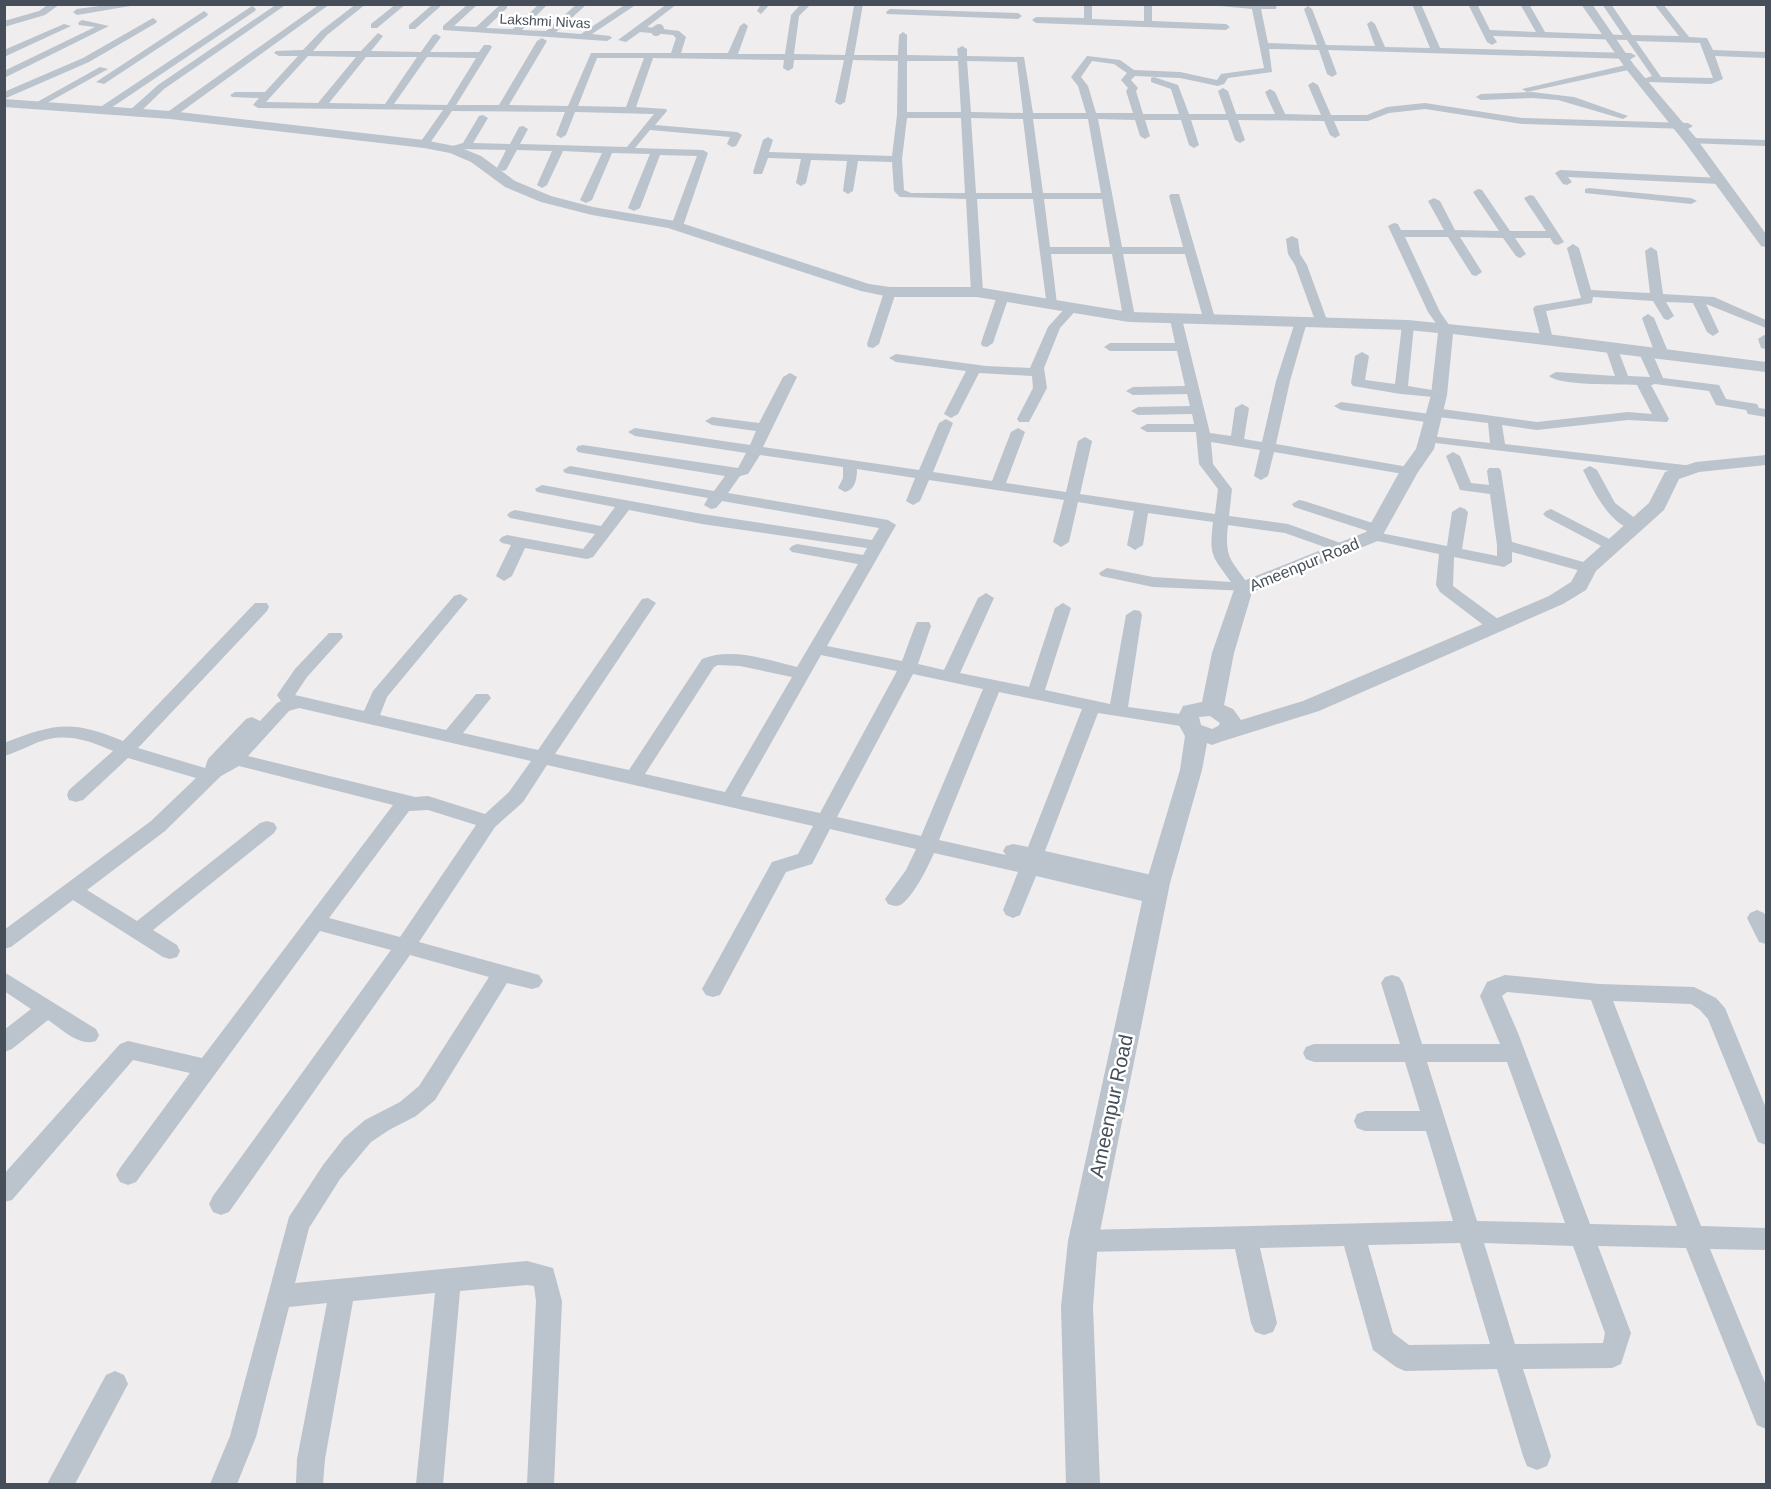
<svg xmlns="http://www.w3.org/2000/svg" width="1771" height="1489" font-family="Arial,sans-serif">
<style>
.lines{fill:none;stroke-linecap:round;stroke-linejoin:round}
.minor{fill:#bbc3cc;fill-rule:evenodd}
.tertiary{fill:#bbc3cc;fill-rule:evenodd}
.minor-bridge{stroke:#bbc3cc;stroke-width:10}
.labels{text-anchor:middle;stroke-width:5;stroke-linejoin:round;paint-order:stroke}
.far-street-label{font-size:14px;fill:#464f59;stroke:#fff}
.street-label{font-size:16px;fill:#464f59;stroke:#fff}
.near-street-label{font-size:20px;fill:#464f59;stroke:#fff}
</style>
<rect width="100%" height="100%" fill="#efeded"/>
<g class="lines">
<!-- minor -->
<path class="minor" d="M49,4H60L45,15L4,27V21L39,11Z
M114,4H142L77,15L73,12L77,9Z
M277,4H287L164,89L138,114H130V110L158,85Z
M320,4H330L174,117H166V113Z
M356,4H366L327,35L313,51H361L378,33L383,36L371,51L421,52L433,35L436,34L441,37L430,52H479L484,45H490L492,47L456,105H499L537,41L542,38L547,41L509,105L568,106L591,53H671L676,38L673,35L640,32L626,42L618,40L667,4H677L647,27L679,31L686,37L681,53H728L740,26L744,23L748,26L738,54H785L791,15L801,4H811L799,16L794,54L845,55L854,6L851,4H863L854,55H898L899,35L903,32L907,35V55L958,56L957,49L962,46L967,49V56L1024,57L1033,113H1086L1078,86L1071,77L1087,56L1120,60L1134,70L1180,72L1217,80L1221,74L1264,68L1252,9L1200,4H1277L1276,9H1261L1268,43L1317,45L1304,9L1308,6L1312,9L1326,45L1375,46L1367,24L1371,21L1375,24L1385,47L1430,48L1412,4H1421L1440,48L1631,53L1636,56L1631,59L1328,50L1337,74L1332,77L1327,74L1319,50L1269,49L1272,72L1228,78L1224,84L1218,86L1180,78L1135,76L1131,80L1138,88L1136,91L1143,114H1179L1171,89L1151,82V78L1154,77L1178,85L1189,114H1226L1218,91L1223,88L1228,91L1236,114H1275L1265,92L1270,89L1275,92L1285,114L1321,115L1308,85L1313,82L1318,85L1331,115H1367L1387,107L1425,103L1522,118L1688,123L1693,126L1688,129L1522,124L1425,109L1389,113L1368,121H1334L1340,135L1335,138L1330,135L1324,121L1238,120L1245,140L1240,143L1235,140L1228,120H1191L1199,145L1194,148L1189,145L1181,120H1145L1150,136L1145,139L1140,136L1135,120L1098,119L1122,247H1183L1169,196L1171,194H1179L1215,318L1209,322L1203,318L1185,254H1123L1135,317L1129,321L1123,317L1112,254H1051L1057,304L1055,307H1047L1033,199H977L983,292L977,296L971,292L966,199L900,197L894,191L892,162L858,161L853,191L848,194L843,191L847,161L811,160L806,183L801,186L796,183L801,159L768,158L762,174H754L753,172L763,140L768,137L773,140L769,152L892,156L897,115L898,61L853,60L845,102L840,105L835,102L844,60H794L793,68L788,71L783,68L784,60L653,58L636,107L666,109L667,111L655,125L737,132L742,135L736,146L732,147L727,144L730,137L650,130L635,148L703,150L708,153L683,226L677,229L671,226L697,156L660,155L640,208L634,211L628,208L650,154L612,153L592,200L586,203L580,200L602,153L563,151L547,185L542,188L537,185L552,151L517,150L506,170L502,171L497,168L506,150L460,149L447,152L442,149L463,143L479,116L483,115L488,118L473,143L510,144L519,127L523,126L528,129L520,144L627,147L654,114L575,112L566,135L561,138L556,135L565,112L452,111L428,146L424,147L419,144L443,110L258,108L253,105L259,98L232,97L230,95L235,92H265L298,56H279L274,53L276,51L303,50L321,31ZM308,56L356,57L318,103L266,102ZM366,57H417L385,104L329,103ZM427,57L476,58L447,105L394,104ZM597,58H644L626,107L578,106ZM907,61H958L961,112H907ZM967,61L1017,62L1023,113L971,112ZM1092,61L1114,64L1127,73L1121,80L1128,88L1126,91L1133,113H1096L1088,86L1081,77ZM907,118H961L965,193H911L904,190L902,159ZM971,118L1023,119L1032,193H976ZM1033,119H1088L1101,193H1043ZM1044,199H1102L1110,247H1050Z
M396,4H406L377,28H371V24Z
M433,4H443L415,29H409V25Z
M468,4H478L454,26L476,27L501,4H507V8L486,28L513,29L539,4H548L522,30L546,31L577,4H587L556,32L581,34L626,4H637L592,34L610,36L612,38L607,41L443,30V26Z
M761,4H770L761,14L757,11Z
M1084,4H1092V19L1144,21V4H1152V21L1226,24L1230,27L1226,30L1036,23L1032,20L1036,17L1084,18Z
M1468,4H1477L1490,30L1536,32L1520,4H1529L1545,32L1623,35L1602,4H1611L1632,35L1679,36L1654,4H1663L1689,37L1707,38L1713,50L1766,52V58L1715,56L1723,79L1711,84L1648,82L1643,79L1652,76L1627,40L1493,36L1497,42L1492,45L1487,42ZM1636,41L1700,43L1713,78L1661,77Z
M252,6L256,9L255,11L105,112L96,110Z
M890,9L1018,13L1022,16L1018,19L887,14L886,12Z
M204,11L208,14L207,16L104,84L96,82Z
M153,18L157,21L156,23L89,62L4,99V92L83,58Z
M82,20L109,26L4,78V71L95,27L79,25L78,23Z
M64,24L71,26L4,57V50Z
M1630,64L1635,67L1633,69L1527,92L1522,89Z
M100,67L108,69L38,108L30,106Z
M1532,92L1574,97L1628,116L1623,119L1558,100L1532,98L1481,100L1476,97L1481,94Z
M1691,138L1766,140V146L1687,143L1686,141Z
M1560,170L1720,178L1725,181L1720,184L1568,177L1572,182L1567,185L1563,184L1555,173Z
M1589,188L1691,198L1697,201L1691,204L1585,193V189Z
M1478,189L1482,190L1510,231H1546L1524,198L1530,195L1534,196L1564,242L1558,245L1554,244L1550,238H1515L1526,254L1520,258L1516,256L1503,238L1460,237L1482,272L1476,276L1472,275L1448,237H1405L1440,312L1452,329L1446,333L1442,332L1428,312L1388,226L1394,223L1398,224L1401,230H1444L1428,201L1434,198L1440,201L1455,230L1499,231L1473,192Z
M1292,236L1298,239L1300,254L1307,265L1328,323L1326,326L1322,327L1316,323L1295,265L1288,254L1286,239Z
M1573,244L1579,248L1591,290L1650,293L1645,251L1651,247L1657,251L1663,294L1714,297L1766,320V328L1706,304L1719,332L1713,336L1707,332L1693,303L1666,302L1674,316L1668,320L1664,319L1653,301L1593,297L1592,303L1546,311L1553,339L1547,343L1542,342L1533,309L1535,306L1581,298L1567,248Z
M890,288L896,292L879,344L873,348L868,347L867,344L884,292Z
M1003,292L1009,296L993,343L987,347L982,346L981,343L997,296Z
M1072,304L1078,308L1060,328L1044,368L1047,388L1029,422H1019L1017,419L1033,388L1032,376L979,373L958,414L951,418L944,414L966,371L896,362L889,358L896,354L986,366L1030,368L1048,327L1068,305Z
M1648,314L1654,318L1669,354L1667,357L1662,358L1655,354L1642,318Z
M1176,315L1182,319L1210,433L1231,436L1235,408L1242,404L1249,408L1244,439L1262,442L1276,381L1295,322L1301,318L1307,322L1290,381L1276,444L1414,468L1416,471L1409,475L1274,452L1268,476L1261,480L1254,476L1260,450L1211,442L1213,464L1232,489L1229,516L1288,524L1346,545L1349,548L1346,551H1336L1285,533L1228,525C1224,560 1232,560 1251,588L1249,591L1153,587L1101,576L1099,573L1107,568L1153,577L1231,582C1212,555 1209,557 1213,522L1148,513L1143,545L1135,550L1127,545L1134,511L1078,502L1069,542L1061,547L1053,542L1064,500L929,480L920,501L913,505L906,501L915,478L857,469C857,479 855,490 845,492L838,488L843,478V467L760,455L748,474L740,476L728,493L888,520L896,525L827,646L902,661L915,626L917,622H929L931,626L918,664L944,670L978,598L986,593L994,598L960,673L1029,687L1055,608L1063,603L1071,608L1045,690L1110,704L1126,615L1134,610L1140,611L1142,615L1128,707L1187,715L1193,717L1196,721L1193,725L1187,727L1098,713L1045,851L1165,878L1168,883L1165,888L1160,890L1165,896L1162,901L1155,904L1036,876L1020,915L1013,918L1006,915L1003,910L1018,872L934,853C928,867 914,895 902,904C898,907 893,906 888,904L885,899L906,870L916,849L830,829L812,864L786,872L720,995L713,997L706,995L702,989L772,862L798,854L813,826L547,765L523,802L495,827L419,942L532,973L539,975L543,981L539,987L532,989L507,983L435,1100L416,1116L389,1130L371,1142L340,1179L309,1228L295,1283L527,1261L553,1268L562,1301L554,1484H527L536,1301L534,1286L527,1285L460,1291L443,1484H416L435,1293L353,1301L325,1459L323,1484H296L297,1459L327,1303L289,1307L256,1437L237,1484H210L230,1436L289,1217L323,1165L344,1138L365,1120L400,1102L419,1086L489,977L410,955L229,1212L221,1215L213,1212L209,1204L213,1196L391,950L320,931L136,1182L128,1185L120,1182L116,1175L120,1168L190,1073L133,1060L12,1200L4,1202V1174L120,1044L128,1041L202,1058L393,805L239,766L221,776L165,831L87,890L137,921L260,823L267,821L274,823L277,828L274,833L153,930L177,945L180,951L177,957L170,959L163,957L73,900L11,947L4,949V930L151,821L196,778L128,758L83,800L76,802L69,800L67,795L69,790L113,751C93,742 71,734 49,739C34,742 19,752 4,756V743C55,723 72,720 123,741L255,603H267L269,607L267,611L138,748L205,768L208,759L246,719L252,717L260,721L277,703L281,701L277,695L295,669L329,633H341L343,637L307,677L295,695L364,711L373,691L454,596L460,594L468,599L387,697L380,715L446,730L476,694H488L491,698L463,733L538,750L642,599L648,598L656,603L555,754L629,770L702,659C733,647 766,660 797,667L858,564L792,552L789,549L792,546L797,544L863,555L867,548L702,524L629,510L593,557L587,559L525,548L512,576L504,581L496,576L511,545L502,543L499,540L502,537L507,535L583,549L595,534L510,518L507,515L510,512L515,510L601,526L615,507L537,492L535,489L542,485L702,514L872,540L879,528L722,501L716,508L711,509L704,505L708,498L565,473L563,470L570,466L714,491L725,476L583,453L578,452L576,449L578,446L583,445L738,468L746,453L635,436L628,432L635,428L750,445L756,431L712,425L705,421L712,417L759,423L783,377L790,373L797,377L763,447L919,470L939,423L946,419L953,423L933,472L992,481L1011,432L1018,428L1025,432L1006,483L1066,492L1078,441L1085,437L1092,441L1080,494L1215,514L1218,489L1199,464L1196,432H1147L1140,428L1147,424H1194L1192,414L1138,415L1131,411L1138,407L1190,406L1187,394L1133,395L1126,391L1133,387L1185,386L1177,351H1110L1104,347L1110,343H1175L1170,319ZM821,655L897,671L820,813L741,796ZM718,665L740,666L792,677L725,792L645,774L714,667ZM913,674L983,689L921,836L837,817ZM999,692L1082,709L1028,847L1013,844L1006,846L1003,851L1006,855L939,840ZM299,708L531,761L509,792L485,814L428,796L415,797L248,756L289,711ZM428,810L476,825L400,937L329,918L409,811Z
M1408,321L1414,325L1408,386L1444,392L1446,395L1444,398L1401,394L1353,386L1351,383L1355,356L1362,352L1369,356L1365,380L1395,384L1402,325Z
M1764,335L1766,336V349L1761,348L1758,339Z
M1611,343L1617,347L1628,376L1650,377L1638,351L1640,348H1650L1663,378L1719,385L1726,399L1757,404L1759,408L1766,409V417L1748,414L1746,410L1716,405L1709,391L1655,384L1651,385L1669,419L1667,422L1628,420L1537,430L1502,425L1505,444L1693,466L1695,469L1693,472L1688,473L1427,442L1420,438L1422,435L1490,443L1488,423L1438,417L1440,419L1438,422L1433,423L1341,410L1334,406L1341,402L1430,414L1428,412L1430,409L1435,408L1537,422L1628,412L1652,414L1637,385C1620,384 1560,386 1549,376L1556,372L1615,376L1605,347Z
M1453,452L1460,456L1471,483L1489,485L1487,471L1489,468H1499L1501,471L1512,542L1594,565L1596,568L1594,571L1588,573L1512,552V562L1504,567L1454,557L1453,586L1502,622L1504,626L1502,630H1490L1440,592L1436,585L1439,554L1368,539L1365,536L1371,532L1294,507L1292,504L1299,500L1304,501L1382,526L1385,529L1380,533L1447,546L1452,512L1460,507L1465,509L1468,512L1462,549L1497,556V545L1490,494L1460,490L1446,456Z
M1590,466L1597,470L1615,503L1640,522L1643,525L1640,528C1614,535 1592,488 1583,470Z
M1551,509L1617,543L1620,546L1612,551L1607,549L1546,517L1543,514L1546,511Z
M1757,910L1764,913L1766,917V944L1759,942L1747,918L1750,913Z
M4,972L96,1029L99,1035L96,1041C79,1047 62,1029 48,1020L12,1049L4,1052V1030L31,1009L4,991Z
M1392,975L1399,977L1403,983L1422,1044H1500L1480,996L1487,982L1505,975L1599,984L1694,987L1716,998L1725,1008L1766,1108V1145L1758,1142L1708,1019L1700,1010L1691,1004L1613,1001L1701,1226L1766,1228V1250L1710,1249L1766,1385V1429L1757,1425L1686,1248L1598,1246L1631,1333L1621,1364L1612,1368L1523,1369L1551,1456L1547,1466L1537,1470L1527,1466L1523,1456L1497,1369L1405,1371L1396,1367L1373,1350L1344,1246L1260,1248L1277,1323L1273,1332L1264,1335L1255,1332L1251,1323L1235,1249L1083,1252L1074,1249L1071,1241L1074,1233L1083,1230L1453,1221L1426,1131H1365L1357,1128L1354,1121L1357,1114L1365,1111H1420L1405,1062H1314L1306,1059L1303,1053L1306,1047L1314,1044H1400L1381,983L1385,977ZM1507,992L1591,1000L1677,1226L1590,1224L1518,1033L1502,996ZM1427,1062H1507L1565,1223L1477,1221ZM1460,1243L1490,1344L1409,1345L1393,1333L1368,1245ZM1484,1243L1573,1246L1605,1333L1603,1343L1515,1344Z
M115,1371L124,1375L128,1384L75,1484H47L106,1375Z"/>
<!-- tertiary -->
<path class="tertiary" d="M1581,4H1592L1634,65L1696,138L1766,234V247L1761,246L1686,144L1626,69Z
M4,99L170,111L424,140L459,147L481,156L515,181L551,196L593,207L675,221L869,284L890,287H977L1129,312L1408,320L1547,334L1766,362V372L1453,334L1447,395L1434,449L1418,472L1380,540L1252,592L1234,653L1224,705L1233,709L1241,720L1303,701L1549,596L1571,582L1581,564L1649,503L1665,472L1696,462L1766,455V465L1699,472L1679,479L1664,510L1596,571L1586,590L1563,604L1319,711L1220,742L1212,745L1207,743L1202,770L1170,883L1098,1241L1093,1307L1100,1484H1066L1061,1307L1068,1241L1146,883L1180,770L1185,736L1176,720L1183,706L1202,702L1212,653L1236,584L1366,532L1400,471L1416,449L1431,395L1438,333L1408,330L1129,322L977,297H890L861,291L668,228L592,215L541,202L505,187L471,162L450,153L424,148L170,119L4,107ZM1210,716L1220,723L1218,726L1212,729L1201,725L1199,717Z"/>
<!-- minor-bridge -->
<path class="minor-bridge" d="M656,31L659,29"/>
</g>
<g class="labels">
<!-- far-street labels -->
<g class="far-street-label">
<text transform="translate(545 21) rotate(3)" y="5">Lakshmi Nivas</text>
</g>
<!-- street labels -->
<g class="street-label">
<text transform="translate(1304 564) rotate(-22)" y="6">Ameenpur Road</text>
</g>
<!-- near-street labels -->
<g class="near-street-label">
<text transform="translate(1111 1106) rotate(-78)" y="7">Ameenpur Road</text>
</g>
</g>
<!-- border -->
<rect width="1771" height="1489" fill="none" stroke="#464f59" stroke-width="12"/>
</svg>
